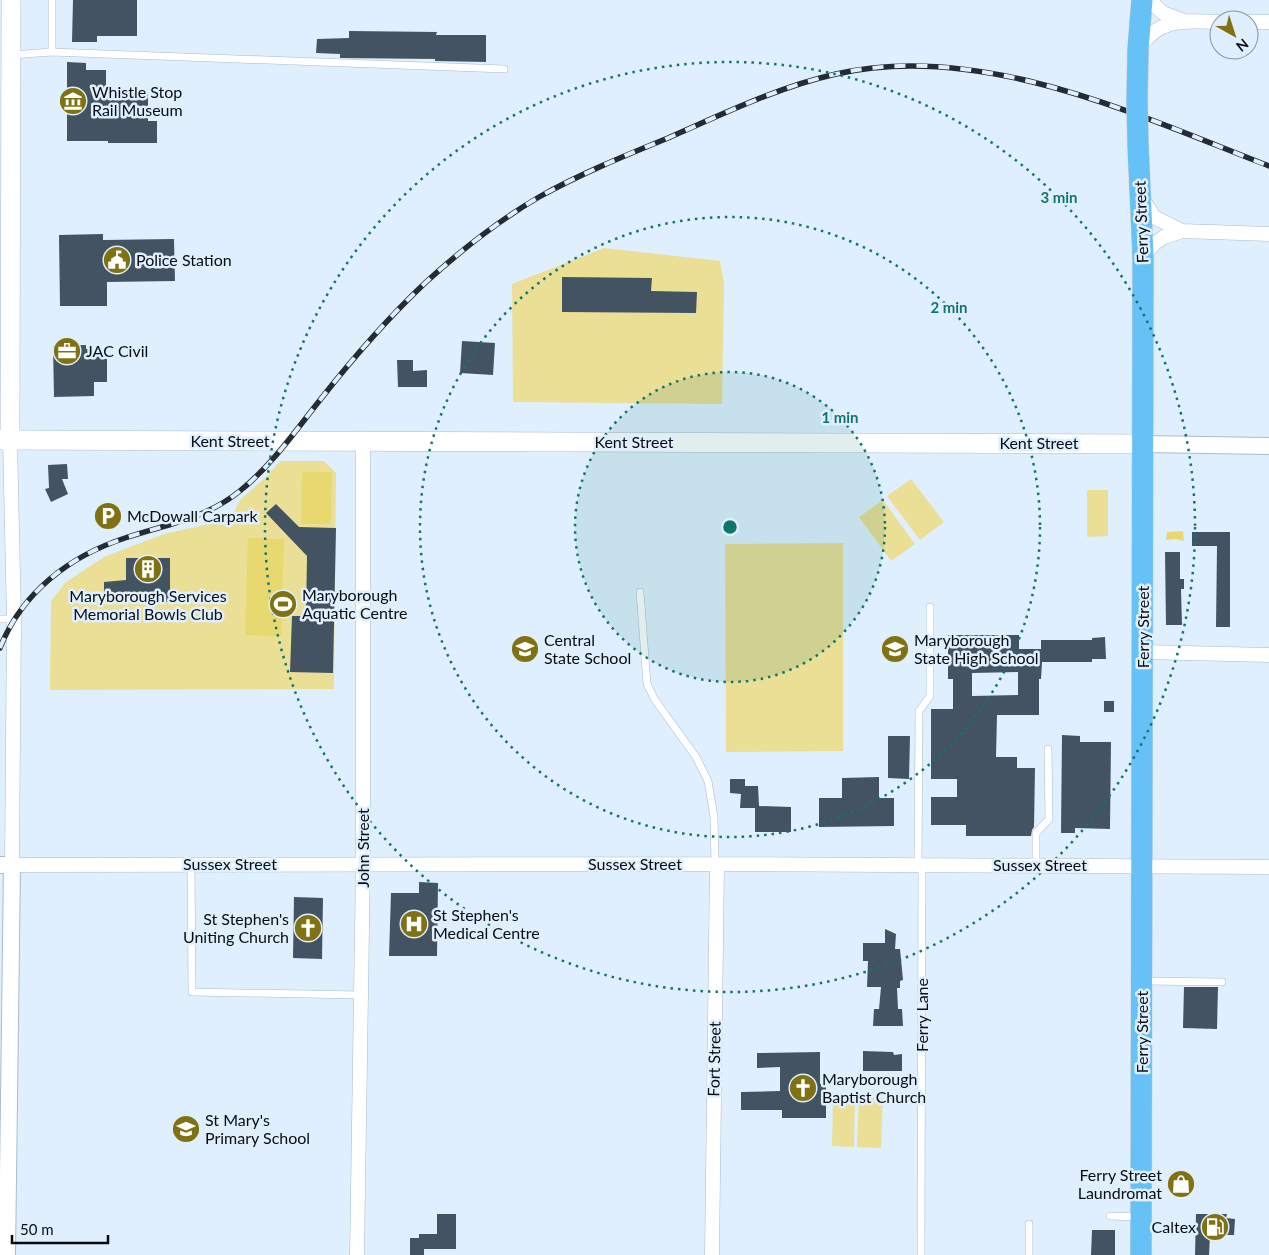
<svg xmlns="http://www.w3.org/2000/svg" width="1269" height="1255" font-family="Lato,sans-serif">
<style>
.green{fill:#ebdf96}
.water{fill:#e8d870}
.building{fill:#435362;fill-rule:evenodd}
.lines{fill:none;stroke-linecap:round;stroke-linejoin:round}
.service-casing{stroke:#a9bbcc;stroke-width:8}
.minor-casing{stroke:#a9bbcc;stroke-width:15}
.tertiary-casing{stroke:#a9bbcc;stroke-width:18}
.secondary-casing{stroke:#a9bbcc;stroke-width:20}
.primary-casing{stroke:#d2d3d4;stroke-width:22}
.service{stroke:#fff;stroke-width:7}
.minor{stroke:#fff;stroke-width:14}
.tertiary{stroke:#fff;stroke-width:16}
.secondary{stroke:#fff;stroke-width:19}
.primary{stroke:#66c1f7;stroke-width:21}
.rail-casing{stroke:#242b32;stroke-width:5.5}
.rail{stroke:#e0effe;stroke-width:4;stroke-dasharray:11;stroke-linecap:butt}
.primary-bridge-casing{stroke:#d2d3d4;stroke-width:22;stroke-linecap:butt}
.primary-bridge{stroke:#66c1f7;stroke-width:21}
.ring{fill:none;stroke:#0f766e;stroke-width:2.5;stroke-dasharray:2.5 5}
.labels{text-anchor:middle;stroke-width:5;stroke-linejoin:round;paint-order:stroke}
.poi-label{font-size:16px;fill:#060c12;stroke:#e0effe;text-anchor:start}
.street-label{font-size:16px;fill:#060c12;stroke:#e0effe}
.centre{fill:#0f766e;stroke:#e0effe;stroke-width:2.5}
.ring-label{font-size:15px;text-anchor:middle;font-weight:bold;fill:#0f766e;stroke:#e0effe;stroke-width:5;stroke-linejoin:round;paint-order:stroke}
</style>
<rect width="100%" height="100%" fill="#e0effe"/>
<!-- green -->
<path class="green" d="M604,248L720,261L724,284L722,404L513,402L512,284Z
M280,461H324L336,473L334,689L50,690L51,601L66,582L104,557L164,534L231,519L240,500L267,476Z
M911,479L944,522L920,540L887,496Z
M1087,490H1108V536L1087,537Z
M883,500L915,544L891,561L859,517Z
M843,543V751L726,752L725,544Z
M833,1097H855L854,1147L832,1146Z
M859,1097L883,1098L881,1148L857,1147Z"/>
<!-- water -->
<path class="water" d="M302,472H332L331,524H301Z
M1183,531L1184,541L1176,539L1166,540L1167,532Z
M248,538L284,539L281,636L245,635Z"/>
<!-- building -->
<path class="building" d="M73,0H137V36H97V42H72Z
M349,31L437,32L436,35H486V62L435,61V59L340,58V54L316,53L317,39L349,38Z
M67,62L86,63V70H106V93L148,92V121H157V143H108V141H67Z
M103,234V240L174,239L175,281L107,282V306H60L59,235Z
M562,277L652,278L651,291L697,292L696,313L562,312Z
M462,341L495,343L493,375L460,373Z
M86,345V349H99V354H107V382H94V396L54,397L53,346Z
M397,360H413V371L427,370V387H398Z
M67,464L68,479H62L68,494L51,502L45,489L49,488L48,465Z
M276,504L299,527L336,528L333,673L290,672L292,616H306L307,556L266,513Z
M1192,532H1230V627H1216L1217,546H1192Z
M1165,552H1180V579H1184V589H1181L1182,625H1166Z
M126,558H170V602L113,603V597H104V582L126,580Z
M948,635H1019V649H1041V640H1092V638L1105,637L1106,659H1092V662H1042L1041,679H1039V715H997L996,757H1017V768H1035L1034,827L1032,830L1031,836H966V825H931V797H957V779H931V709H953V679H948ZM1018,672V695L972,696V673Z
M1104,701H1114V712H1104Z
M1062,735L1080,736V742H1111L1110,829L1075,828V833H1061Z
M888,736H910L909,779L888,778Z
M879,777V798H894V826L819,827V798H842V778Z
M730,779H745V786H758L759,806L791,807V832H755V808H740L741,794L730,793Z
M419,882L438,883L437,956H389L391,893H419Z
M294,897L323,898L322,959L293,958Z
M885,929L896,934L895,949H900L903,980L900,981V988H897L898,1009H902L903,1026H873L874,1009H879L881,987H867L868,961H863V943H885Z
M1184,987H1218L1217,1029L1183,1028Z
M863,1051L893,1052L894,1055L902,1054V1071H863Z
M820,1052V1084H826V1118H782V1110H741V1092L780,1091V1067L757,1068V1053Z
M1171,1177H1192V1191H1170Z
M437,1214H456V1249H424V1255H410V1238H419V1234H437Z
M1196,1214H1227L1226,1218L1235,1219L1234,1235H1210L1209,1255H1195Z
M1092,1230H1115V1255H1091Z"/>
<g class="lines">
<defs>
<path id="service" d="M52,52L504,69
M11,55L52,52V0
M640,592L647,684L655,700L696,757L708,781L714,817L715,864
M0,619H14
M191,864L192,992L360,995
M918,866L919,711L930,696V607
M1036,866V833L1049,819L1048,749
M1145,981L1222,982
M1110,1216L1140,1217
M1029,1224V1255
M921,1255L922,866"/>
<path id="minor" d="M1149,0L1163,13L1184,21
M1249,22H1269
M1139,48C1160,17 1186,21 1219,22
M1142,198L1154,217L1182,231
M1143,256L1155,243L1164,237L1182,231L1269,234
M10,440L14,619L12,865L717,864L1269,867
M1143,652L1269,655
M357,1255L363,863V441
M712,1255L717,864"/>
<path id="tertiary" d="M1143,444L1269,446
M0,865H12L7,1255"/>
<path id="secondary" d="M0,440L1143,444
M10,440L11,0"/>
<path id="primary" d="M1137,101L1138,49L1142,0
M1138,145L1143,256L1141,1255"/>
</defs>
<!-- service casing -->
<use href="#service" class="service-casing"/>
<!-- minor casing -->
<use href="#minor" class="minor-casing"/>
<!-- tertiary casing -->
<use href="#tertiary" class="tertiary-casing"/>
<!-- secondary casing -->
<use href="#secondary" class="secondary-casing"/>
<!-- primary casing -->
<use href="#primary" class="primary-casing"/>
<!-- service -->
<use href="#service" class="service"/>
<!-- minor -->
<use href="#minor" class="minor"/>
<!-- tertiary -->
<use href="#tertiary" class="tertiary"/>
<!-- secondary -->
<use href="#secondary" class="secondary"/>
<!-- primary -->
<use href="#primary" class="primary"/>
<defs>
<path id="rail" d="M0,648C22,592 70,556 125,538C167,524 206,519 241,490C272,465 296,430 320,400C353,358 387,319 425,283C460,251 498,221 539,197C580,174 624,156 668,138C723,114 778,87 836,74C981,41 1137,115 1269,166"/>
</defs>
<!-- rail casing -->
<use href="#rail" class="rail-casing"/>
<!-- rail -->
<use href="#rail" class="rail"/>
<defs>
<path id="primary-bridge" d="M1137,101L1138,145"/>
</defs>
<!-- primary-bridge casing -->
<use href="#primary-bridge" class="primary-bridge-casing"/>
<!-- primary-bridge -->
<use href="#primary-bridge" class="primary-bridge"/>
</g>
<!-- distance rings -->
<circle cx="730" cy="527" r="155" fill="#0f766e" fill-opacity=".12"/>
<g class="ring">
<circle cx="730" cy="527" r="155"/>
<circle cx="730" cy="527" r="310"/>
<circle cx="730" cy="527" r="465"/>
</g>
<!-- icons -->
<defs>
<symbol id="museum-disc" viewBox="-11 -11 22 22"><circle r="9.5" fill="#807213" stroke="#e0effe"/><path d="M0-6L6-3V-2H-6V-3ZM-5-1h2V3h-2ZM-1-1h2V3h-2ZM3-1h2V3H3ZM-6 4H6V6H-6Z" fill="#fff"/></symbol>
<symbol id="civic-disc" viewBox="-11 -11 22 22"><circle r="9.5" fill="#807213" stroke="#e0effe"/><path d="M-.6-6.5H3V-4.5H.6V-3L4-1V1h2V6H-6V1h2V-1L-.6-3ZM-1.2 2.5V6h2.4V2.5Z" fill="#fff"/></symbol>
<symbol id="office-disc" viewBox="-11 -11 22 22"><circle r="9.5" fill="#807213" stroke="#e0effe"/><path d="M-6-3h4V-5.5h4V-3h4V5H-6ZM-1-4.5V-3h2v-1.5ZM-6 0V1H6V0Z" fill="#fff"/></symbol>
<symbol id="parking-disc" viewBox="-11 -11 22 22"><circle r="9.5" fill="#807213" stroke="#e0effe"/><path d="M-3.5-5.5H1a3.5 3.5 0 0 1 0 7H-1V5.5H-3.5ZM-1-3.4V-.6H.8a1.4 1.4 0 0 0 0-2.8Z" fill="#fff"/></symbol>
<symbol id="building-disc" viewBox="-11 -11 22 22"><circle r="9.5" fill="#807213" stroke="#e0effe"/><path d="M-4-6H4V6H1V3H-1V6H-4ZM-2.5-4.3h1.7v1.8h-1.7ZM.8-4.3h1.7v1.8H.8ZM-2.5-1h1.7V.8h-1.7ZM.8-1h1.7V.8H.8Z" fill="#fff"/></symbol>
<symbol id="stadium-disc" viewBox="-11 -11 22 22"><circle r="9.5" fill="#807213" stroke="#e0effe"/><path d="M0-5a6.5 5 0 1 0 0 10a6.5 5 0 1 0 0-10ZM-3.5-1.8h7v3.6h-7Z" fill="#fff"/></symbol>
<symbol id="school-disc" viewBox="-11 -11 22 22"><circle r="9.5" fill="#807213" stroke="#e0effe"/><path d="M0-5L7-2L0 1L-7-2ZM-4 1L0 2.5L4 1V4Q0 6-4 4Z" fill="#fff"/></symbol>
<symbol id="hospital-disc" viewBox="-11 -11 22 22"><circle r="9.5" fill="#807213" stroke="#e0effe"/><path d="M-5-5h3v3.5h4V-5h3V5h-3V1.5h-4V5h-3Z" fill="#fff"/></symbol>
<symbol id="church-disc" viewBox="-11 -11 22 22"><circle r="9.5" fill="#807213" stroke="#e0effe"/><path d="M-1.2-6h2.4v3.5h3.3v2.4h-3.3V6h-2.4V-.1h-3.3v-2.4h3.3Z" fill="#fff"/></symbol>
<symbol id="shop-disc" viewBox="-11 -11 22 22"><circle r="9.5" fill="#807213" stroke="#e0effe"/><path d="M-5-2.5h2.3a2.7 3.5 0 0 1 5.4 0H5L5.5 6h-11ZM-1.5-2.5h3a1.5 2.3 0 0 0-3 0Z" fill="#fff"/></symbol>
<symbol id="fuel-disc" viewBox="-11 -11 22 22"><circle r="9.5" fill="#807213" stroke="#e0effe"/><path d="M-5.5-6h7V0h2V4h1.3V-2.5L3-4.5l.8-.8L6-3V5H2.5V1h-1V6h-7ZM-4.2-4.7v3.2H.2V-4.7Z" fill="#fff"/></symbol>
</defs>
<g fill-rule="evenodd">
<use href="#museum-disc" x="57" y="85" width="32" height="32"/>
<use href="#civic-disc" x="101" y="244" width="32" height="32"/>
<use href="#office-disc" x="51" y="335" width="32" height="32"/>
<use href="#parking-disc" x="92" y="500" width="32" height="32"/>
<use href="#building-disc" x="132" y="553" width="32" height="32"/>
<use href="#stadium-disc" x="267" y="588" width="32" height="32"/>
<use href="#school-disc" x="509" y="633" width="32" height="32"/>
<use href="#school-disc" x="879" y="633" width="32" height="32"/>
<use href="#hospital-disc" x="398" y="908" width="32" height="32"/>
<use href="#church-disc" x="292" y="912" width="32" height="32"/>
<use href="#church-disc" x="787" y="1072" width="32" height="32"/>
<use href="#school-disc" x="170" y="1113" width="32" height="32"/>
<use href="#shop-disc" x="1165" y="1168" width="32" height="32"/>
<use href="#fuel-disc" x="1199" y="1211" width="32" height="32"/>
</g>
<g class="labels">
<!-- poi labels -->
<g class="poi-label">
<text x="92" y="98">Whistle Stop<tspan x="92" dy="18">Rail Museum</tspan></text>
<text x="136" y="266">Police Station</text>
<text x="86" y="357">JAC Civil</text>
<text x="127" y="522">McDowall Carpark</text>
<text x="302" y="601">Maryborough<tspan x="302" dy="18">Aquatic Centre</tspan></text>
<text x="148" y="602" text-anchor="middle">Maryborough Services<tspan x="148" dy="18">Memorial Bowls Club</tspan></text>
<text x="544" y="646">Central<tspan x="544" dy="18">State School</tspan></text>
<text x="914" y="646">Maryborough<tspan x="914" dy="18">State High School</tspan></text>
<text x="433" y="921">St Stephen's<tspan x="433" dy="18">Medical Centre</tspan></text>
<text x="289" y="925" text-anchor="end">St Stephen's<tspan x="289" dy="18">Uniting Church</tspan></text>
<text x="822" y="1085">Maryborough<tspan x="822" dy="18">Baptist Church</tspan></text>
<text x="205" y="1126">St Mary's<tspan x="205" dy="18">Primary School</tspan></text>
<text x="1162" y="1181" text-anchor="end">Ferry Street<tspan x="1162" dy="18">Laundromat</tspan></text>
<text x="1196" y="1233" text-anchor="end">Caltex</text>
</g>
<!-- street labels -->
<g class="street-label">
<text transform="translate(1141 222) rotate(-92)" y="6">Ferry Street</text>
<text x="230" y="447">Kent Street</text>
<text x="634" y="448">Kent Street</text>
<text x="1039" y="449">Kent Street</text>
<text transform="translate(1143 627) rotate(-90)" y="6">Ferry Street</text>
<text transform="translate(363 848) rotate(-90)" y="6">John Street</text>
<text x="230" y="870">Sussex Street</text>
<text x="635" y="870">Sussex Street</text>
<text x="1040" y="871">Sussex Street</text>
<text transform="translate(922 1015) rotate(-90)" y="6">Ferry Lane</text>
<text transform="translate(1142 1032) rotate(-90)" y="6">Ferry Street</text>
<text transform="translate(714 1059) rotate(-89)" y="6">Fort Street</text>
</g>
</g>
<circle cx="730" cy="527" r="8" class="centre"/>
<g class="ring-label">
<text x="1059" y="203">3 min</text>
<text x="949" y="313">2 min</text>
<text x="840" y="423">1 min</text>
</g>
<!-- north arrow -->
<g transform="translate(1234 35) rotate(141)"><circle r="24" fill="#e0effe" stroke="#8994a0"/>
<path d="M0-4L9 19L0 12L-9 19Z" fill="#807213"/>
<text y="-8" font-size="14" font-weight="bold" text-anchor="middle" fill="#060c12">N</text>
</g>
<!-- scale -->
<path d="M12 1235v8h96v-8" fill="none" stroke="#060c12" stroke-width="2.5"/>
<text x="20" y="1235" font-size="15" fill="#060c12" stroke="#e0effe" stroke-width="4" paint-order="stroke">50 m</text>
</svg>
